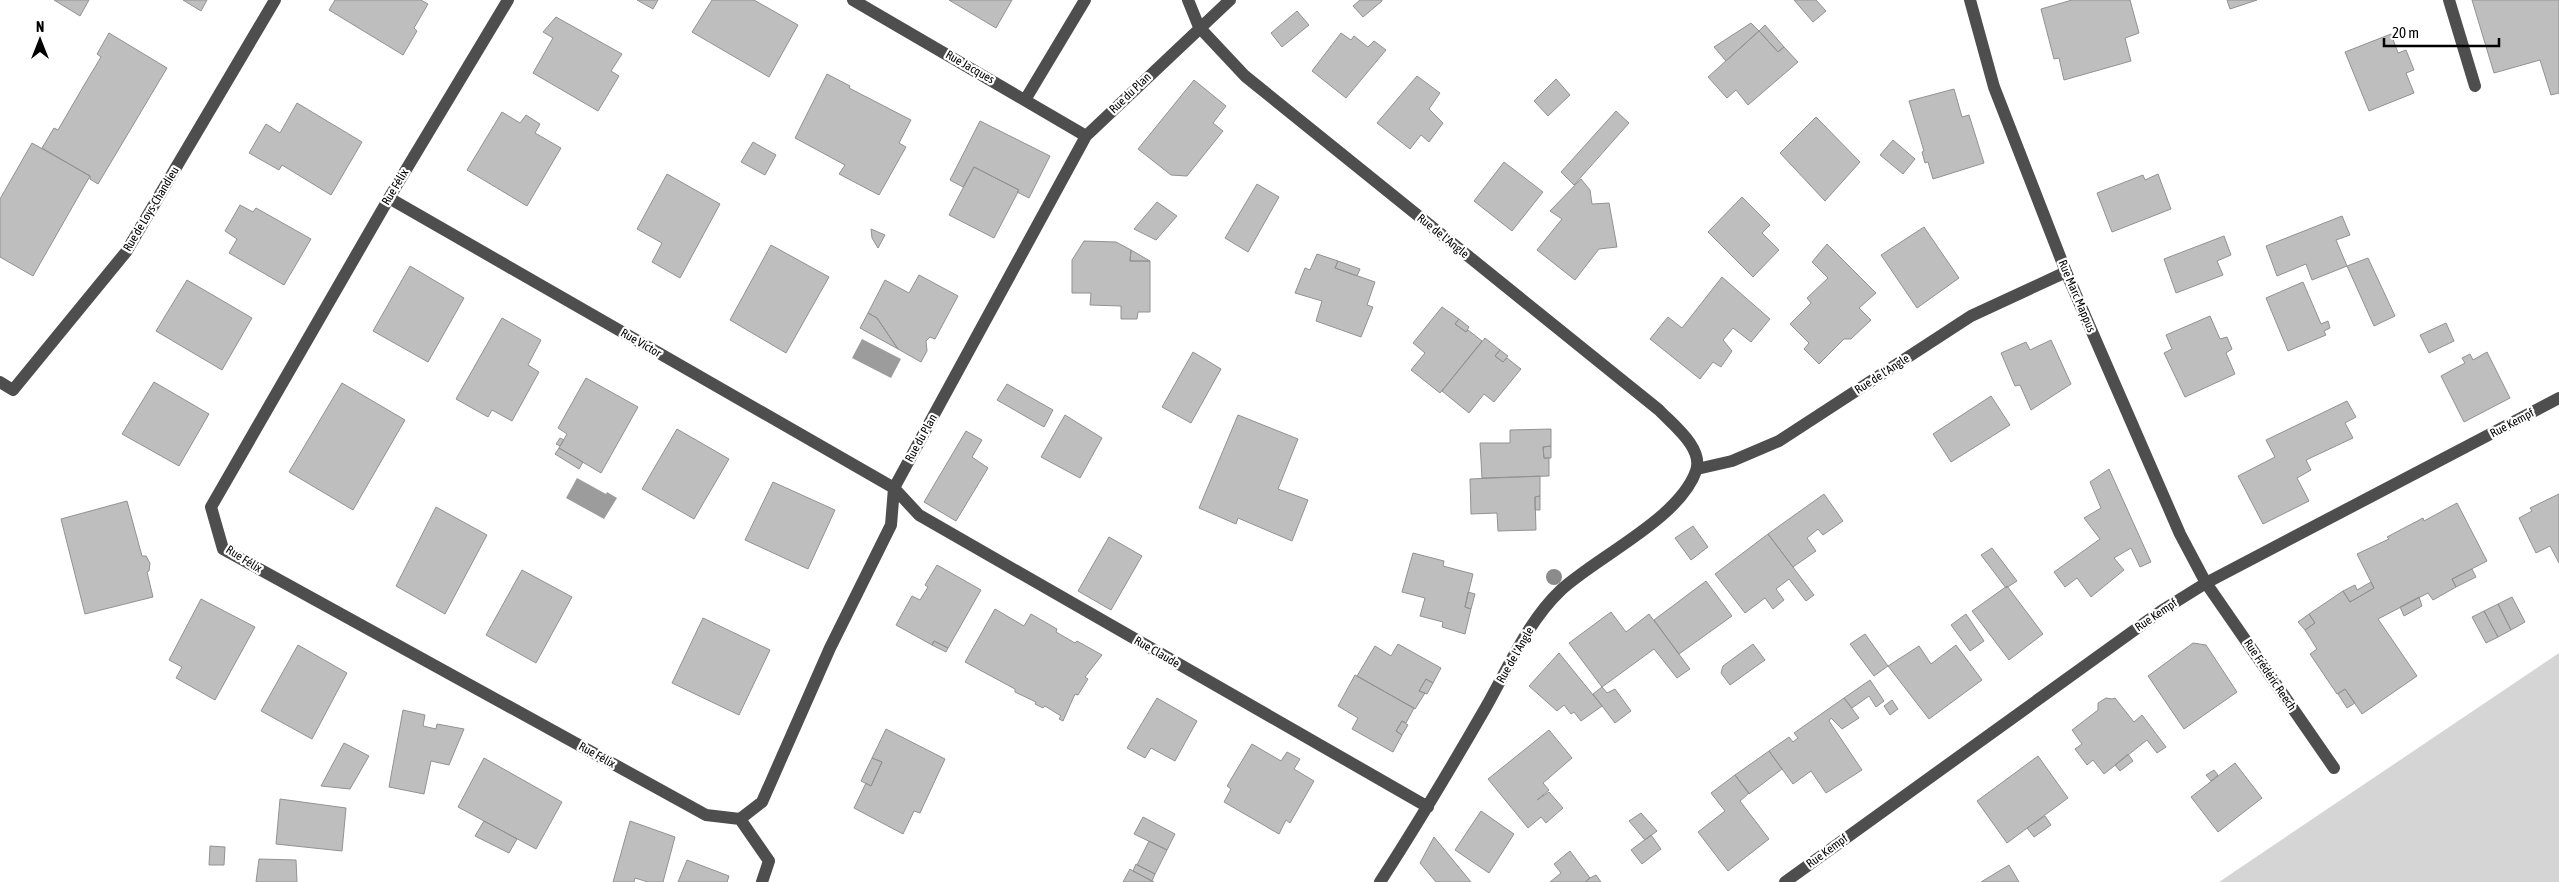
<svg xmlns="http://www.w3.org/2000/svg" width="2559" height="882" font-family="'Asap Condensed',sans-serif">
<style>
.green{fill:#d5d5d5}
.water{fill:#9c9c9c}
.building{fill:#bebebe;stroke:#929292}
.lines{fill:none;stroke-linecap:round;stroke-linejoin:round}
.minor{stroke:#4e4e4e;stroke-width:12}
.tree{fill:#8b8b8b}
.labels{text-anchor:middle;stroke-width:4.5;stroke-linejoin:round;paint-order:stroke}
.street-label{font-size:12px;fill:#000;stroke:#fff}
</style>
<rect width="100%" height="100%" fill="#fff"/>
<!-- green -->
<path class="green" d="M2559,653V882H2219Z"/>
<!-- water -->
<path class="water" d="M862,339L901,359L891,378L852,358Z
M577,478L606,494L607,492L617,498L604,519L566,498Z"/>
<!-- building -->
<path class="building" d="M54,0H89L80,16Z
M183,0H207L201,11Z
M335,0H421L428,4L414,28L417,31L403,55L329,10Z
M637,0H658L653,9Z
M712,0H754L798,25L769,77L692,32Z
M949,0H1012L996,28Z
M1360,0H1382V1L1363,17L1353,6Z
M1794,0H1816L1826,11L1813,22Z
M2072,0H2130L2139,33L2125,38L2131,61L2064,80L2059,58L2054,59L2041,9Z
M2227,0H2257L2230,9Z
M2472,0H2559V93L2551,95L2540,60L2494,73Z
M1297,11L1309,25L1282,47L1271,33Z
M556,17L622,54L611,71L619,76L598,111L533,73L553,38L543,32Z
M1751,23L1759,31L1726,61L1714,47Z
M1765,25L1784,47L1778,52L1759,31Z
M1759,31L1778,52L1784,47L1798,62L1748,105L1736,90L1727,98L1708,77Z
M109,33L167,68L98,184L90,179V176L42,148L54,128L58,130L83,87L101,57L97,54Z
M1341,33L1351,40L1354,36L1368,47L1374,41L1386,50L1346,98L1312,71Z
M2391,34L2398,53L2406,50L2414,70L2406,73L2414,93L2369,111L2345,52Z
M827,74L850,86L849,88L911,120L899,143L906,147L879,195L839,174L845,165L795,138Z
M1417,76L1440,93L1429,109L1443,123L1429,142L1421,135L1410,149L1377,123Z
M1556,79L1570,95L1548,116L1534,101Z
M1194,80L1226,106L1213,123L1223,131L1187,176L1171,175L1138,149Z
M1954,89L1962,117L1969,115L1984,163L1933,179L1928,162L1925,163L1922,152L1924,151L1909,101Z
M297,103L362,142L331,195L282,165L279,170L249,153L266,124L280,133Z
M1616,111L1629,123L1574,185L1561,172Z
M502,112L520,123L526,115L540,124L535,133L561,148L527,206L467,170Z
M1816,117L1860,162L1825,201L1780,153Z
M980,121L1050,156L1029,198L1017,192L1019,190L974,167L963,187L950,180Z
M1893,140L1915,159L1903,174L1880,155Z
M753,142L776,155L765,175L741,162Z
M32,143L90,176L33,276L0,257V199Z
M1504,162L1543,192L1512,231L1474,201Z
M974,167L1019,190L994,238L949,215Z
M667,174L720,204L680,278L652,262L662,243L637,229Z
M2158,174L2171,209L2112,232L2097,193L2143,175L2145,180Z
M1581,179L1590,190L1592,204L1609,203L1617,247L1599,249L1575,280L1537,250L1562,219L1550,211Z
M1257,184L1279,197L1248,252L1225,238Z
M1742,197L1770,225L1762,233L1779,250L1753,277L1708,232Z
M1157,202L1177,216L1156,240L1134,229Z
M240,205L253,212L256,208L311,239L284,285L229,253L237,239L225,231Z
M2342,216L2350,235L2336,240L2347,266L2312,280L2306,264L2277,276L2266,246Z
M1924,227L1959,278L1917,308L1881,255Z
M871,229L885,235L878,248L872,238Z
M2224,236L2231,255L2217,261L2223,275L2176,293L2164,259Z
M1084,241L1116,242L1131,250L1130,261H1150V312H1138L1137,319H1121V306L1090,305L1091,293H1072V260Z
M1827,244L1876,293L1859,308L1871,320L1851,339H1844L1819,364L1804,349L1809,343L1790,324L1811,303L1807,298L1828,278L1812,262Z
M771,245L829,277L786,353L730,320Z
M1131,250L1150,261H1130Z
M1317,254L1338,261L1335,268L1375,282L1367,305L1373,307L1361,337L1316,321L1322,301L1295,293L1305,268L1310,270Z
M2368,258L2395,316L2374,326L2347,266Z
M1338,261L1360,269L1357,276L1335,268Z
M410,266L464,298L428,362L373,331Z
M919,275L958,296L935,339L930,337L926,341L927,351L921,362L898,349L877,318L868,313L885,280L909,293Z
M1722,277L1770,319L1751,342L1733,328L1723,340L1732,351L1721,367L1713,362L1700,379L1650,339L1668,317L1682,328Z
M187,280L252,318L222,370L156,331Z
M2303,282L2321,324L2328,321L2330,328L2324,331L2326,335L2288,351L2266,298Z
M1442,307L1459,319L1455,324L1466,332L1468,330L1482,341L1440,393L1411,370L1425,353L1413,343Z
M868,313L877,318L898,349L860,328Z
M2210,316L2220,339L2227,337L2232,349L2226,353L2235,374L2185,397L2164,353L2172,349L2166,335Z
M502,318L541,340L528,365L539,372L512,421L492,410L488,417L456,399Z
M1459,319L1469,327L1466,332L1455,324Z
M2446,323L2454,341L2429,353L2420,335Z
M1485,338L1500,350L1495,356L1503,362L1507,358L1521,369L1494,402L1484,394L1469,413L1442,391Z
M2051,340L2071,384L2031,410L2020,385L2015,386L2001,353L2026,342L2030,350Z
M1500,350L1508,356L1503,362L1495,356Z
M1193,352L1221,369L1191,423L1162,407Z
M2487,352L2510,398L2464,422L2441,376L2465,363L2462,358L2470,354L2473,360Z
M586,378L638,407L601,473L559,448L567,434L558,428Z
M154,382L209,414L179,466L122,434Z
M342,383L405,420L353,510L289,472Z
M1007,384L1053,410L1044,427L997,400Z
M1991,396L2010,425L1951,462L1933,434Z
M2347,401L2356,417L2345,423L2353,438L2306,460L2311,470L2297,478L2309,501L2263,524L2238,476L2275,457L2266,440Z
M1065,415L1102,438L1080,478L1041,457Z
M1238,415L1298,439L1278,489L1308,500L1292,541L1238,518L1236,524L1199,508Z
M677,429L729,459L694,519L642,489Z
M1551,429V446L1543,447L1544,458H1549V476L1482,478L1480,443H1510V430Z
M966,431L982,440L972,457L988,468L956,521L924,502Z
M560,438L564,440L560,446L556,444Z
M1551,446V458H1544L1543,447Z
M559,448L583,462L579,469L555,454Z
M2109,469L2151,562L2140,567L2131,548L2114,558L2124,570L2091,597L2077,578L2065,587L2054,572L2100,539L2084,518L2101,508L2090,482Z
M1540,476V496L1535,497L1536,530L1498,531L1497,513L1471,514L1470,479Z
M773,482L835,510L808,569L745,540Z
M1824,494L1843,521L1823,535L1818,529L1807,538L1816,551L1793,567L1768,534Z
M2559,494V563L2550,546L2536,553L2519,518L2532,511L2530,508Z
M1540,496V510H1535V497Z
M127,501L142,556H146L150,563L149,571L147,572L153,597L85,614L61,519Z
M2457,503L2487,561L2452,579L2456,587L2433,600L2428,593L2378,619L2417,676L2362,714L2345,689L2337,694L2310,654L2317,649L2305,630L2315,623L2309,614L2343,591L2350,602L2374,588L2357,554L2389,539L2387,537L2423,518L2424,521Z
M436,507L487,535L445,614L396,586Z
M1693,526L1708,547L1691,560L1675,538Z
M1768,534L1814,595L1806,601L1789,579L1776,589L1784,600L1773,609L1765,598L1745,613L1715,574Z
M1109,537L1142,556L1111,610L1078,591Z
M1992,548L2017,581L2006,588L1981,555Z
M1413,553L1444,561L1443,566L1473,574L1465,607L1471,609L1465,634L1442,627L1443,622L1420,616L1425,598L1402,592Z
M937,565L981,590L948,648L934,641L932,645L896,625L912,596L920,600L928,587L925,585Z
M2472,569L2476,577L2456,587L2452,579Z
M522,570L572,597L536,663L486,635Z
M1706,581L1732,616L1679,654L1654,620Z
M2371,582L2374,588L2350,602L2343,591L2355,585L2357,590Z
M2007,586L2043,634L2009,660L1972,611Z
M1468,592L1475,594L1471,609L1465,607Z
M2419,597L2422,606L2404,616L2400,607Z
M2512,597L2525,622L2511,630L2498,604Z
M201,599L255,627L215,700L176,678L182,667L169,660Z
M2498,604L2511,630L2498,637L2484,611Z
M995,609L1024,626L1031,614L1057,629L1056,632L1075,643L1077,641L1102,655L1085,677L1088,679L1078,695L1075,694L1063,721L1059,719L1061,716L1045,706L1043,708L1035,704L1036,702L1015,692V689L965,662Z
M2484,611L2498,637L2486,643L2472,617Z
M1611,612L1626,632L1649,614L1690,669L1677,678L1654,649L1602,687L1569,643Z
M1966,614L1984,641L1970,651L1951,625Z
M2309,614L2315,623L2305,630L2298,622Z
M703,618L770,650L739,715L672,683Z
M1865,634L1888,666L1874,676L1850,644Z
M934,641L948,648L946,652L932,645Z
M2193,643L2206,645L2237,692L2184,729L2148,676Z
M1398,644L1441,668L1433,683L1426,679L1419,691L1425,693L1415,709L1357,676L1375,646L1391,656Z
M1753,644L1765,660L1730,685L1721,673L1723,666Z
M298,645L347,673L312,739L261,711Z
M1956,645L1982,680L1929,719L1888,666L1919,646L1931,664Z
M1559,653L1602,706L1581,721L1574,712L1571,714L1564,705L1557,711L1529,686Z
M1355,675L1414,708L1406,723L1402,721L1396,731L1402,735L1393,752L1352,729L1358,718L1338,706Z
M1426,679L1433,683L1427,694L1419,691Z
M1870,680L1884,701L1876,707L1869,696L1852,708L1844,698Z
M1602,687L1607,693L1615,689L1631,711L1615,723L1593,694Z
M2345,689L2355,703L2347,708L2338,694Z
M1157,698L1197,721L1175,761L1151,748L1145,758L1127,748Z
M1844,698L1859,718L1842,729L1831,718L1829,721L1862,770L1826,793L1811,771L1793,784L1769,751L1789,737L1793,742L1798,738L1794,733Z
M2106,698L2112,699L2115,698L2134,722L2142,715L2166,747L2157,753L2147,740L2104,774L2093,760L2087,765L2075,749L2082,744L2072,730L2098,710V703Z
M1892,700L1898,709L1890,715L1884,706Z
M403,710L425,715L423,726L436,729L437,724L464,729L449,765L431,761L424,794L389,787Z
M1402,721L1408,725L1402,735L1396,731Z
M886,729L945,759L920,813L914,811L903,834L854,808L866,783L871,786L882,762L872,758Z
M1549,730L1572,758L1543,783L1549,790L1537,800L1549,792L1563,808L1546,823L1541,817L1528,828L1488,779Z
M344,743L369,756L350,789L321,786Z
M1252,744L1281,761L1287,752L1300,759L1294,769L1314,781L1290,823L1286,820L1279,834L1224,802L1231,789L1227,786Z
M1769,751L1782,769L1749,794L1735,775Z
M2128,754L2133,761L2120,771L2115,765Z
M2038,756L2068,798L2007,843L1977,801Z
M484,758L562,802L536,849L458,807Z
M872,758L882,762L871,786L861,781Z
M2235,763L2262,798L2218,832L2191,797Z
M2214,770L2218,775L2211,781L2206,775Z
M1735,775L1749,793L1740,801L1769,839L1728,871L1698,832L1725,811L1711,793Z
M280,799L346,808L342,851L276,844Z
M1481,811L1514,834L1489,873L1455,850Z
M1641,813L1657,831L1645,840L1629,821Z
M2045,816L2051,825L2034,837L2027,828Z
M1143,817L1175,834L1167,850L1134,834Z
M484,821L517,839L509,853L475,836Z
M630,821L675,837L663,882H648L635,878L634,882H613Z
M1651,835L1661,849L1642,864L1631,850Z
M1434,837L1471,882H1436L1420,863Z
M1149,841L1167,850L1155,874L1137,865Z
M210,846L225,847L224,865H209Z
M1570,851L1590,878L1585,882H1550L1561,873L1554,864Z
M259,859L296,860L297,882H256Z
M687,860L729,876L727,882H678Z
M1136,864L1155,874L1152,881L1133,871Z
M2009,865L2019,882H1981Z
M1130,869L1133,871L1154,882H1123Z
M1596,875L1601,882H1585L1590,878Z"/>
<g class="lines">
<!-- minor -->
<path class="minor" d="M508,0L389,198L211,507L223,549L706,815L740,819
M853,0L1086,136
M1188,0L1199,27L1245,76L1659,410C1673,425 1704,448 1696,471C1679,519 1598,556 1561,590C1528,621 1508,668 1486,707C1452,766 1417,825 1380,882
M1970,0L1994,87L2066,272L2180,534L2206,583L2334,768
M2449,0L2475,86
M1025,100L1085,0
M389,198L894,488L919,515L1428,807
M0,382L13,390L126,252L275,0
M1697,469L1732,461L1779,441L1971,316L2066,272
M762,882L769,861L740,819L762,802L830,648L891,525L894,488L1086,136L1230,0
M1785,882L2161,611L2206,583L2559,398"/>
</g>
<!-- trees -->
<circle class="tree" cx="1554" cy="577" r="8"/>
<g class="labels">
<!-- street labels -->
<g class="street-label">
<text transform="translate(970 67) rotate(30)" y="4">Rue Jacques</text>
<text transform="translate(1130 93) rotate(-44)" y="4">Rue du Plan</text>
<text transform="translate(395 187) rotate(-59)" y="4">Rue Félix</text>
<text transform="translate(151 209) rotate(-59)" y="4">Rue de Loys-Chandieu</text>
<text transform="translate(1443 236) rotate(39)" y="4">Rue de l'Angle</text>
<text transform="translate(2077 296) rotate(67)" y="4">Rue Marc Mappus</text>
<text transform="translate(641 343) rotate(30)" y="4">Rue Victor</text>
<text transform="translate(1882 374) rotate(-33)" y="4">Rue de l'Angle</text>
<text transform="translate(2512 423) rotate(-28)" y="4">Rue Kempf</text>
<text transform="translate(921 438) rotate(-61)" y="4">Rue du Plan</text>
<text transform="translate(244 559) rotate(32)" y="4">Rue Félix</text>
<text transform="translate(2156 615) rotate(-34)" y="4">Rue Kempf</text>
<text transform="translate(1157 652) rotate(30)" y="4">Rue Claude</text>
<text transform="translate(1515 655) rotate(-60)" y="4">Rue de l'Angle</text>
<text transform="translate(2270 675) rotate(56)" y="4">Rue Frédéric Reech</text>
<text transform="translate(597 755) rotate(29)" y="4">Rue Félix</text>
<text transform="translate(1827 851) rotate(-36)" y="4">Rue Kempf</text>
</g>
</g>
<!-- north arrow -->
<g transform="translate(40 40)" stroke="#ffffff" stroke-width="4" paint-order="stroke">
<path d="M0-4L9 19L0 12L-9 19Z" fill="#000000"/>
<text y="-8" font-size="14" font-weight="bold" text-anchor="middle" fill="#000000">N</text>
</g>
<!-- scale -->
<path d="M2384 38v8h115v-8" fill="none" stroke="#000000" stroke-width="2.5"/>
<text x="2392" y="38" font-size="15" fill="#000000" stroke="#ffffff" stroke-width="4" paint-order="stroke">20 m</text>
</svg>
